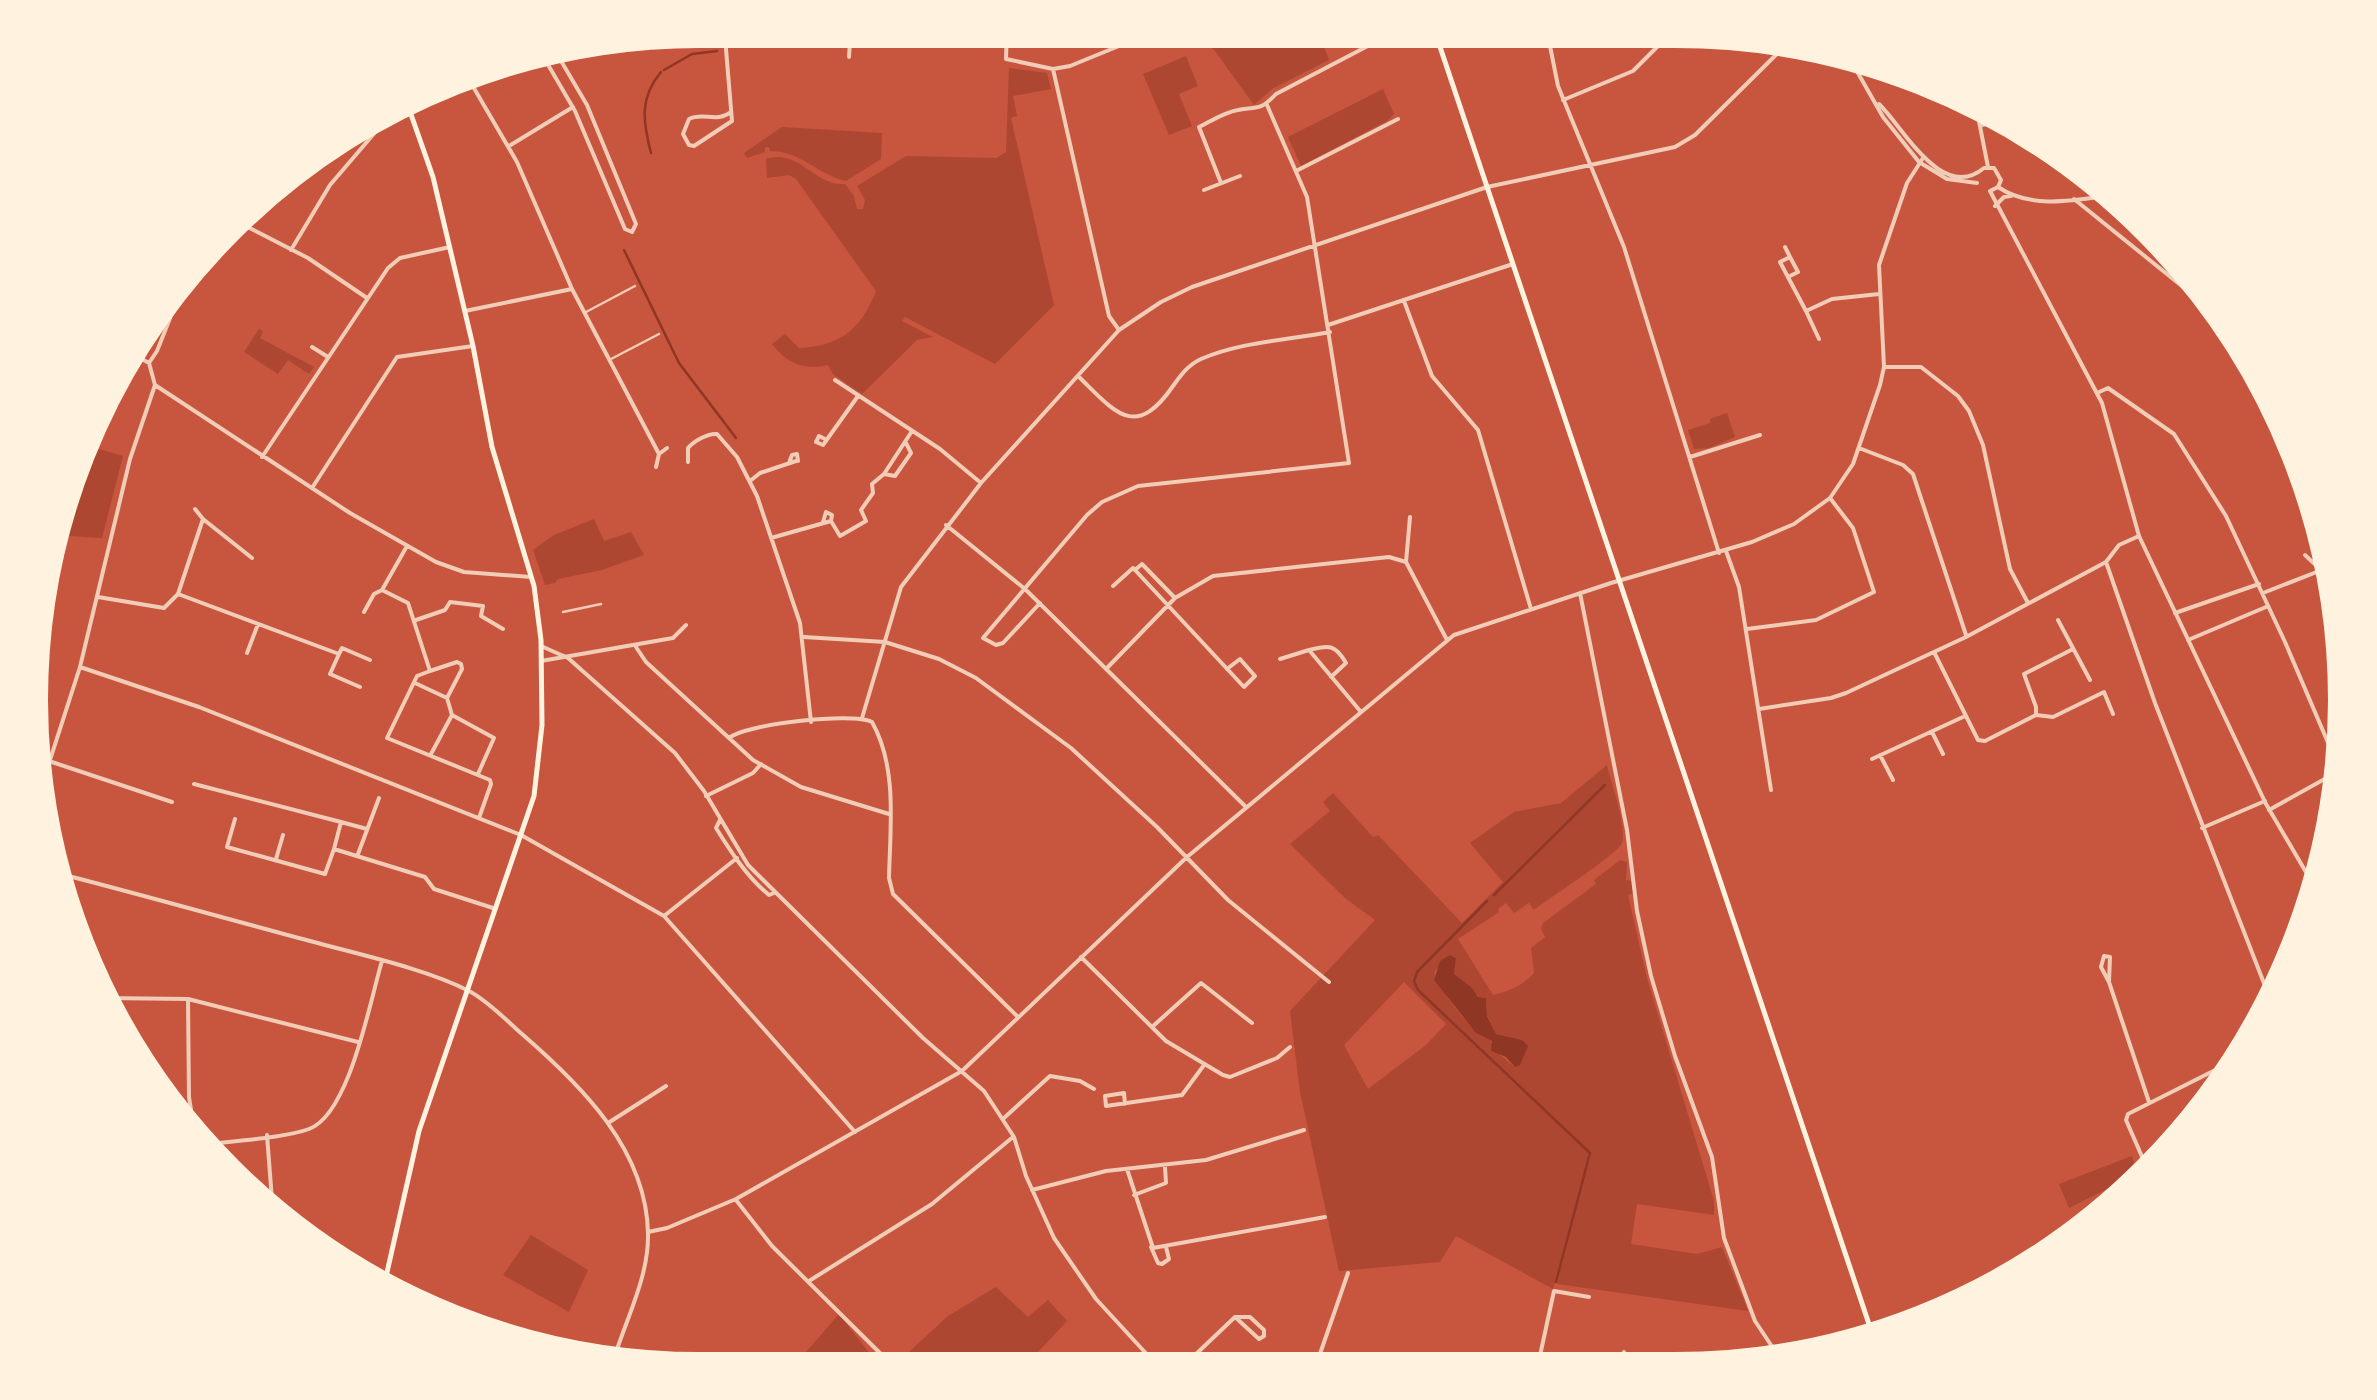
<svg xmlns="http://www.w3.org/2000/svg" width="2377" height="1400" font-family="Cabin,sans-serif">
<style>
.green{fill:#ae4732;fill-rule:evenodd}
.water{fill:#8f3625}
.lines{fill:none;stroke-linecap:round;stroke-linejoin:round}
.stream{stroke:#8f3625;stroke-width:2.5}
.pedestrian{stroke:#f1ccb7;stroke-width:2.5}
.minor{stroke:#f1ccb7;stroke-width:4}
.tertiary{stroke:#f1ccb7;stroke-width:4}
.secondary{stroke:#fff3e0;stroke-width:5}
.primary{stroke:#fff3e0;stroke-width:5}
.rim{fill:none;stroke:#fff3e0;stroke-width:12}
</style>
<rect width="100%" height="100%" fill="#c8553d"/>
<!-- green -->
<path class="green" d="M1188,26H1316L1329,60L1272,89L1254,105L1215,51Z
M1186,56L1198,86L1179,94L1192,126L1169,135L1143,74Z
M1009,68L1047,73L1051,89L1013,96L1017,116L1011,118L1054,305L995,364L905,317L902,321L933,337L917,340L862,394L833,374L828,365C805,371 786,363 772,344L785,334L799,348C841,346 861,329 876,291L796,179L789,175L767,178L766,159C799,148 815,187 845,184L854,196L857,209H863L865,200L857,186L906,156L996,158L1006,152Z
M1383,89L1394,114L1387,121L1301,166L1288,137Z
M782,127L882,133L881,159L846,181C818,175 801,151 770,151L769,147H765V152L747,158L744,153Z
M259,329L263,331L260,338L314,367L309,374L288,360L278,374L244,352Z
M1727,413L1735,437L1709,448L1694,449L1688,430L1710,423V419Z
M82,444L123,456L102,538L52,535L59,517L57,508L61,484Z
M594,519L604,541L631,532L644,555L602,570L558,579L555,583L545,585L533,550L554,535Z
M1607,765C1611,783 1627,826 1622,843C1619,853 1548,899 1534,910L1529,903L1514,913L1506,903L1498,909L1499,912L1458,939L1493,995C1510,991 1522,986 1534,973L1531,948L1545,937L1541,929L1543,923L1596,884L1594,880L1620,860L1627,862L1626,880L1632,881L1634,893L1628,895L1647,978L1714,1201V1215L1637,1204L1631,1244L1697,1254L1722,1247L1748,1311L1557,1284L1568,1240L1553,1289L1456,1236L1440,1262L1339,1271L1300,1092L1290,1011L1375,920L1345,898L1290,844L1330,811L1323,802L1333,793L1373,837L1378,835L1462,923L1503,882L1470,843L1514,812L1561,803ZM1450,955L1456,958L1454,974L1479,997L1486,998L1487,1015L1496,1034L1522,1040L1515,1067L1495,1051L1490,1039C1473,1036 1438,988 1434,972ZM1404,982L1446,1024L1426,1045L1368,1089L1344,1045Z
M2132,1156L2137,1174L2069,1208L2059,1184Z
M531,1235L588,1270L569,1312L503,1275Z
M996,1287L1028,1317L1048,1300L1067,1321L1025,1366L1034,1374H782L800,1353L806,1352L839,1314L878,1364L895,1365L948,1316Z"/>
<!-- water -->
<path class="water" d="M1450,955L1456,958L1454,974L1472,988L1478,997L1486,998L1487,1016L1496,1034L1522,1040L1528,1046L1520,1065L1515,1067L1506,1057L1491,1051L1492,1041L1476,1033L1434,980L1440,961Z"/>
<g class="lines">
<!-- stream -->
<path class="stream" d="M664,70L692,54L717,51
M651,153C643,122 639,98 661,72
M624,250L679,363L736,438
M1494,895L1605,785
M1487,901L1417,972L1414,981L1418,990L1590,1153L1556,1282"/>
<!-- pedestrian -->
<path class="pedestrian" d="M586,312L635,286
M611,359L659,334
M563,612L601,604"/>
<!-- minor -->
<path class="minor" d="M724,25L732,121L694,146L689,145L683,134L689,119C703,112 717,123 731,112
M1007,25L1006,59L1053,69L1070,66L1168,26
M1546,26L1558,86L1624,247L1719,553
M1548,31L1572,26
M554,49L587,105L636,224L632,232
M540,51L575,111L625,229L632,232
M849,57L851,25
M1053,69L1109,316L1119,330
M464,71L517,162L572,289L659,454
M1563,100L1633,71L1678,26
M1975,101L1988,167
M1982,125L2011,119
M509,146L573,107
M1298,170L1398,119
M1221,183L1199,127C1211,121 1225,112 1238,110C1259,106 1260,111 1276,94L1406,26
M1998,187C2033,211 2080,199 2119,194
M1204,190L1240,176
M2074,199L2245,337
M1995,206L2004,197L2011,196
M234,220L308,258L367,298
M1785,247L1790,257
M291,250L330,185L395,109L406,102
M1788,277L1798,272L1790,257L1780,262L1806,311L1832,299L1879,294
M1404,301L1432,376L1478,430L1531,609
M465,311L572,289
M1806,311L1819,339
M1328,325L1513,264
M312,347L328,357
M149,363L157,351L193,260
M1884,367H1921L1958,396L1969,411L1983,445L2010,569L2028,603
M1078,376C1115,412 1135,441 1173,386C1181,375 1188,365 1201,359C1240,342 1287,340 1330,332
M835,380L940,449L981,483
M155,385L350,513L436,562L464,572L531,577
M2097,393L2108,388L2174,434L2226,516L2285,642L2344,780
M825,439L819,436L816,442L823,445L858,396
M1859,448L1903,465L1913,474L1966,635
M262,457L388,268L400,258L450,247
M1690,457L1760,435
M688,462V448C694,441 708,433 717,434L737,457L757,496L800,623L811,722
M656,467L659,454L667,448
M884,474L895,476L911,453L906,443
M750,481L760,473L796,461H798L797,454L792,455L789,463
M312,488L397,357L473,346
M195,509L203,519L252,558
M823,522L826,512L832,515L831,521
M946,525L1025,589L1245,806
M2139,536L2119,545L2106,562L2155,703L2274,1009
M771,538L831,521L840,536L866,521L861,510L873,493L872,484L884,474L912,431
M1726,551L1739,587L1771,790
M2305,555L2320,569
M1406,562L1410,517
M1113,586L1133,568L1135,570
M382,590L407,546
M1580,593L1627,830L1637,911L1651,976L1675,1056L1712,1157L1724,1238L1755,1321L1783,1363
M2263,593L2332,566
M178,594L339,654L342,648L370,660
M98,597L164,608L178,594L203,519
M1175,598L1142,564L1135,570L1244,687L1255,676L1240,659L1227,669
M1040,603L1003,643L996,645L983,638L1087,515L1102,502L1138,486L1349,463L1307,197L1267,105
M364,612L374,594L382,590L408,603L430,671L417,676L387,738L490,780L491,784L479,818
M2175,613L2259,584
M416,620L445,610L450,602L483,606L481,616L503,629
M2058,620L2090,680
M1747,629L1816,620L1874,592L1853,528L1830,498
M804,637L885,642L939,659L976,678L1071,748L1157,827L1228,900L1329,982
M2188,640L2266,607
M541,646L568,658L675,753L704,791L748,865L923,1038L984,1091L1014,1137L1026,1176L1054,1238L1096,1299L1165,1374
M636,647L646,662L753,760L801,787L889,814
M1934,652L1978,740L1985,741L2036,715L2053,717L2104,692L2113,714
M247,653L258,624
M339,654L330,674L360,687
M1280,659L1309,650
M541,661L673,638L686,625
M80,667L199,707L521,835L664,916L855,1132
M1107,668L1175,598L1213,576L1389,557L1406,562L1447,640
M430,671L457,662L461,664L462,669L447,698
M1331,677L1346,663C1335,644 1329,645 1309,650L1361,712
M415,683L447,698L452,715L494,738L478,774
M1759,709L1831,698L1846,693L1966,637L2106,562
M2036,715V707L2024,674L2073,649
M862,718L901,587L981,483L1119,330L1161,302L1192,287L1487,187L1675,147L1695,135L1791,40
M1932,732L1943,754
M729,738C745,724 852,712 872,722C898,768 890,828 889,878L893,894L1017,1016
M431,754L452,715
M1880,755L1893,780
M1872,759L1963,717
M49,761L172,802
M194,784L341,822
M40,791L80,667L130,459L155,385L149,363L131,353
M706,796L753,773L761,764
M2269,810L2339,771
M235,819L227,847L325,874L334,849L425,877L434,889L493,908
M720,820L716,828C731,852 747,877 769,895L774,893
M2202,828L2265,801
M334,849L341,822L367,829
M358,854L379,798
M276,859L283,835
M53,872C139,894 224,918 310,941C357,954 427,969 469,991C488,1001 506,1020 522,1034C581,1085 647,1150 648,1234C649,1278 624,1323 612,1365
M664,916L737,858
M1081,957L1166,1041L1223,1075L1230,1077L1277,1058L1290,1047
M2109,982L2101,967L2104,956L2110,957L2109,982L2149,1102
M104,998L188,999L358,1042
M188,999L189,1097L196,1141
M1152,1027L1201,983L1252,1023
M2235,1059L2241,1070
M1125,1104L1124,1093L1105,1096L1106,1106L1182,1095L1204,1065
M1004,1118L1050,1076L1080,1081L1094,1089
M608,1123L666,1086
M267,1135L273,1213
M201,1145C230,1141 285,1138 309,1129C350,1114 370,1000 382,961
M1127,1169L1153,1248L1325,1217
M2150,1175L2126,1120L2128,1114L2251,1052
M1032,1190L1106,1171L1206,1160L1304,1130
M1134,1195L1166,1183L1165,1167
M736,1200L772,1246L890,1363
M648,1232L667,1228L736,1199L962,1071L1187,857L1454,635L1611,583L1752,542L1794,524L1830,498L1853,464L1880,385L1884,367L1879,265L1907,183L1923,158
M1151,1247L1158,1263L1162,1264L1169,1259L1166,1247
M809,1281L932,1204L1013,1137
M1235,1317L1259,1339L1264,1336
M1624,1352L1626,1374
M1678,1356L1705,1360L1710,1374
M1175,1374L1235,1317H1250L1264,1330V1336
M1313,1374L1348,1273
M1536,1374L1554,1291L1589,1297"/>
<!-- tertiary -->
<path class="tertiary" d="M1841,50L1854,66L1883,117L1919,162L1947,179L1977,183
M1849,52L1854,66
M1879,104C1903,127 1942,203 1984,168H1994L2001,180L1998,187L1990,191
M1990,191L2102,403L2139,536L2266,804L2320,896"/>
<!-- secondary -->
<path class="secondary" d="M383,1290L419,1131L534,796L542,725L541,640L534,586L492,447L473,346L433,177L407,103"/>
<!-- primary -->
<path class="primary" d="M1433,26L1875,1342"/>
</g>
<!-- crop -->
<path d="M0 0H2377V1400H0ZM700 42H1676A658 658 0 0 1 2334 700V700A658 658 0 0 1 1676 1358H700A658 658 0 0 1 42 700V700A658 658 0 0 1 700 42Z" fill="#fff3e0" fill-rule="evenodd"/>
<path class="rim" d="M700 42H1676A658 658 0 0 1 2334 700V700A658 658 0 0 1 1676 1358H700A658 658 0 0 1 42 700V700A658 658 0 0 1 700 42Z"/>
</svg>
